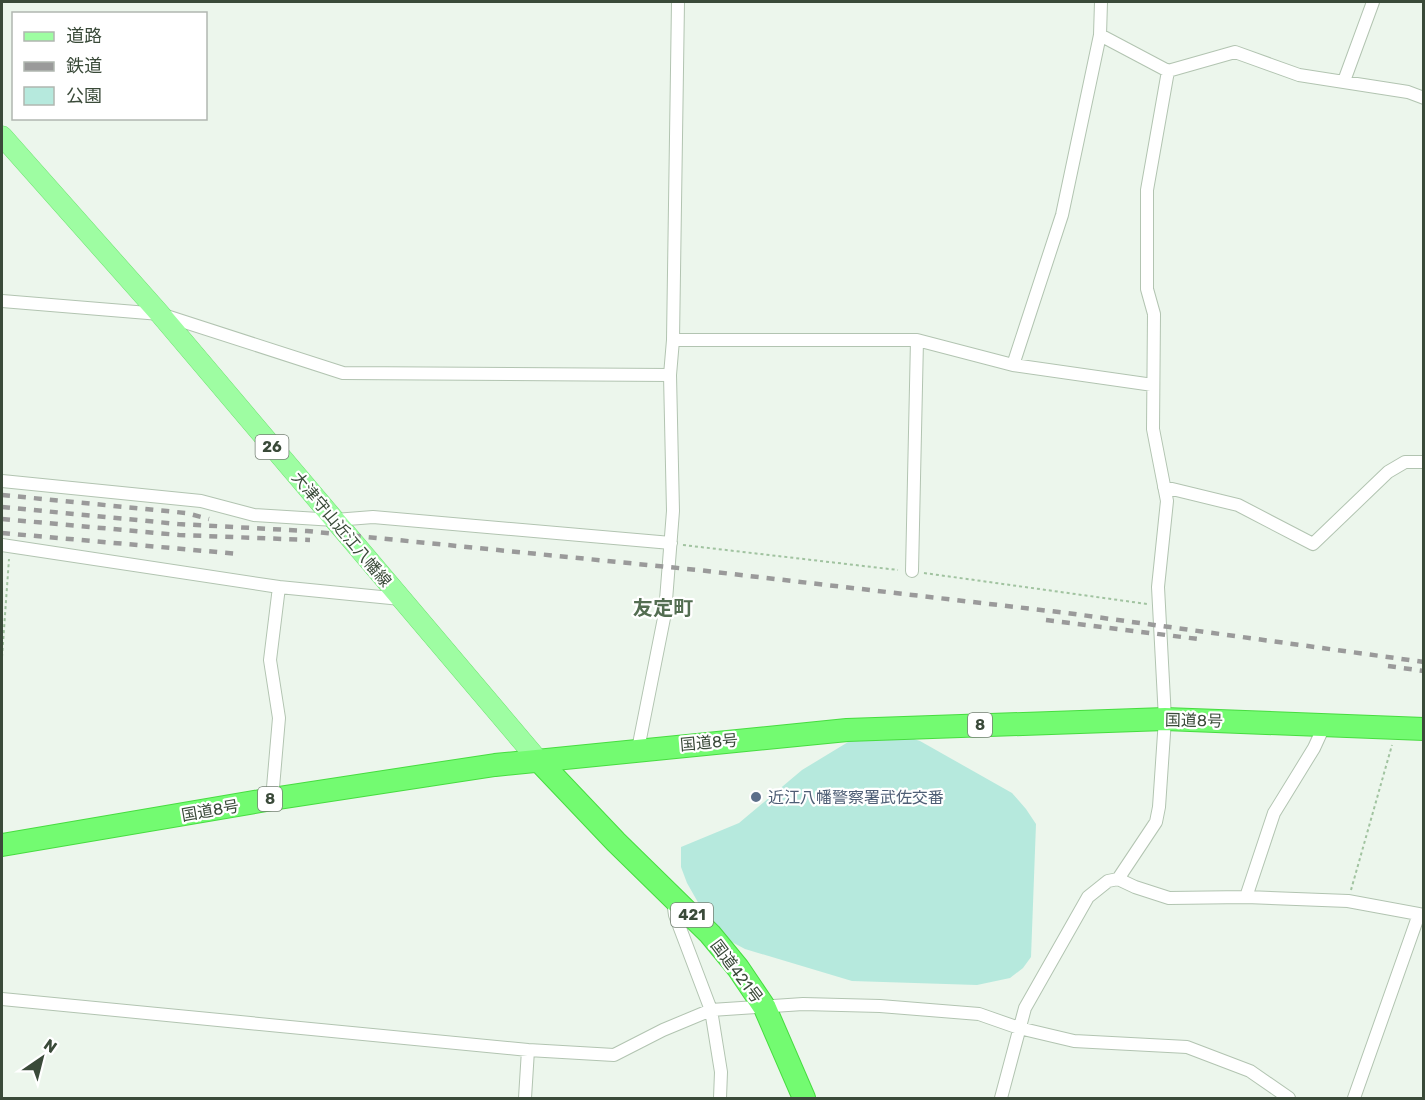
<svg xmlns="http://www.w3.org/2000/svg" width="1425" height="1100" font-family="Rubik,'Noto Sans JP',sans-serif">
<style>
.green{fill:#b6e9dd}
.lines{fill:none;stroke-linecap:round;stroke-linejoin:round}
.street-casing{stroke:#b2c4b1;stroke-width:14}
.primary-casing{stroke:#6de370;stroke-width:21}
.highway-casing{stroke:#47dc40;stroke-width:24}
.path{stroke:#a1c3a0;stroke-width:2;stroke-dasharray:3 3;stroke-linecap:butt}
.street{stroke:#fff;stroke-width:12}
.primary{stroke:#9efda2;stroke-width:20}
.highway{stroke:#73fb71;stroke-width:22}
.rail{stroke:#9a9a9a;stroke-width:4.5;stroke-dasharray:8 8;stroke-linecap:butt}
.service-dot{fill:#5c6f8a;stroke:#fff;stroke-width:2}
.labels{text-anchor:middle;stroke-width:4.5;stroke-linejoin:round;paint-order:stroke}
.shield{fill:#fff;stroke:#758074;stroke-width:1.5}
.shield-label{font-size:15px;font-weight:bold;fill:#3a4a39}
.street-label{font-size:16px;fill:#3a4a39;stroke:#fff}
.service-label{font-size:16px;fill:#4e5e75;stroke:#fff;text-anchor:start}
.quarter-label{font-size:20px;font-weight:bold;fill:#536d51;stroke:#fff}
</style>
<rect width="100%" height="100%" fill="#ecf6ec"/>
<!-- green -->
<path class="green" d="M892,732L920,741L1012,793L1026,809L1036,824L1031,957L1023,968L1010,978L977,985L852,981L745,949L726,939L708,920L687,883L681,867V847L739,823L802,770L858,736Z"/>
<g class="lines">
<defs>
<path id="street" d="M1100,35L1168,71L1235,52L1299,75L1408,92L1424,98
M1344,81L1373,2
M2,301L160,314L343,373L670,375
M673,340H917
M1013,365L1153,385
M2,481L201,501L254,515L335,520L373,517L671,543
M1164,487L1238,505L1313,544L1388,472L1405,462H1424
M2,545L279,587
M912,571L917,340L1013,365L1062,215L1100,35L1101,2
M638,749L665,613L673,511L670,375L673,340L678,2
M272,799L279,718L270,660L279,587L401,599
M1118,879L1156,822L1159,807L1165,719L1158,587L1167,501L1153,429L1154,314L1147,289V190L1168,71
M1246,897L1274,813L1314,748L1325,724
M673,901L675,915L711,1010L721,1072L720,1098
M2,999L528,1050L614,1055L663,1030L711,1010L803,1004L880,1006L979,1014L1019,1028L1074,1041L1187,1047L1250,1071L1289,1098
M525,1098L528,1050
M1001,1098L1025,1008L1088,897L1108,881L1118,879L1135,887L1169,898L1246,897L1348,901L1424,915
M1354,1098L1419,914"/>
<path id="primary" d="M2,136L160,314L539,761"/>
<path id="highway" d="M539,761L616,842L710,934L738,968L765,1008L804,1098
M2,845L272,799L495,765L847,730L1165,719L1424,729"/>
</defs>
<!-- street casing -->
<use href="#street" class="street-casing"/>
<!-- primary casing -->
<use href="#primary" class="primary-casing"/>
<!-- highway casing -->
<use href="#highway" class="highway-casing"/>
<!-- path -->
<path class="path" d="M683,545L898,570
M924,573L1147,604
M2,657L9,559
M1351,890L1392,745"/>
<!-- street -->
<use href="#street" class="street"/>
<!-- primary -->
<use href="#primary" class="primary"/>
<!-- highway -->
<use href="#highway" class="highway"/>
<!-- rail -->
<path class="rail" d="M2,495L186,513L209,519
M2,507L178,524L307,531L698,570L1067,613L1424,662
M2,519L179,535L310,540
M2,533L239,554
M1046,620L1198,639
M1388,666L1424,671"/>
</g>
<!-- markers -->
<circle class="service-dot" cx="756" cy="797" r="6"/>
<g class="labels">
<!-- shield labels -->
<g class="shield">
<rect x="255.5" y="435" width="33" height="24" rx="4.5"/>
<rect x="968" y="713" width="24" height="24" rx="4.5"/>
<rect x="258" y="787" width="24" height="24" rx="4.5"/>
<rect x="671" y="903" width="42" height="24" rx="4.5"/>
</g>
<g class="shield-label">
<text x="272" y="452">26</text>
<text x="980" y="730">8</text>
<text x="270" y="804">8</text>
<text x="692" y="920">421</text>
</g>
<!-- street labels -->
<g class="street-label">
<text transform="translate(342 529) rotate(50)" y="6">大津守山近江八幡線</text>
<text transform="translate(1194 720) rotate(1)" y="6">国道8号</text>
<text transform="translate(709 742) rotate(-5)" y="6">国道8号</text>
<text transform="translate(210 810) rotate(-10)" y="6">国道8号</text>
<text transform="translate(737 971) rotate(53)" y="6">国道421号</text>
</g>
<!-- service labels -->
<g class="service-label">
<text x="768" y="803">近江八幡警察署武佐交番</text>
</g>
<!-- quarter labels -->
<g class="quarter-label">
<text x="663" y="615">友定町</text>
</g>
</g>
<!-- border -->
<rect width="1425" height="1100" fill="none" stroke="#3a4a39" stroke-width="6"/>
<!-- legend -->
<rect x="12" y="12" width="195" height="108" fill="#ffffff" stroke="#b0b7b0" stroke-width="1.5"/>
<rect x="24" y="32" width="30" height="9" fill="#9efda2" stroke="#b0b7b0" stroke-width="1.5"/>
<text x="66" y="42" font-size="18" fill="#3a4a39">道路</text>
<rect x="24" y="62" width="30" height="9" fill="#9a9a9a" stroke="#b0b7b0" stroke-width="1.5"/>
<text x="66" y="72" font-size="18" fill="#3a4a39">鉄道</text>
<rect x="24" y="87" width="30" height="18" fill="#b6e9dd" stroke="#b0b7b0" stroke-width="1.5"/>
<text x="66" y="102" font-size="18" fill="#3a4a39">公園</text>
<!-- north arrow -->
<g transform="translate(42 1058) rotate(35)" stroke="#ffffff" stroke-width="4.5" paint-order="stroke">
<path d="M0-4.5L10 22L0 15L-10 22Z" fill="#3a4a39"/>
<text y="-9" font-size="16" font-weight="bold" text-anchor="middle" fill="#3a4a39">N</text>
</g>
</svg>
